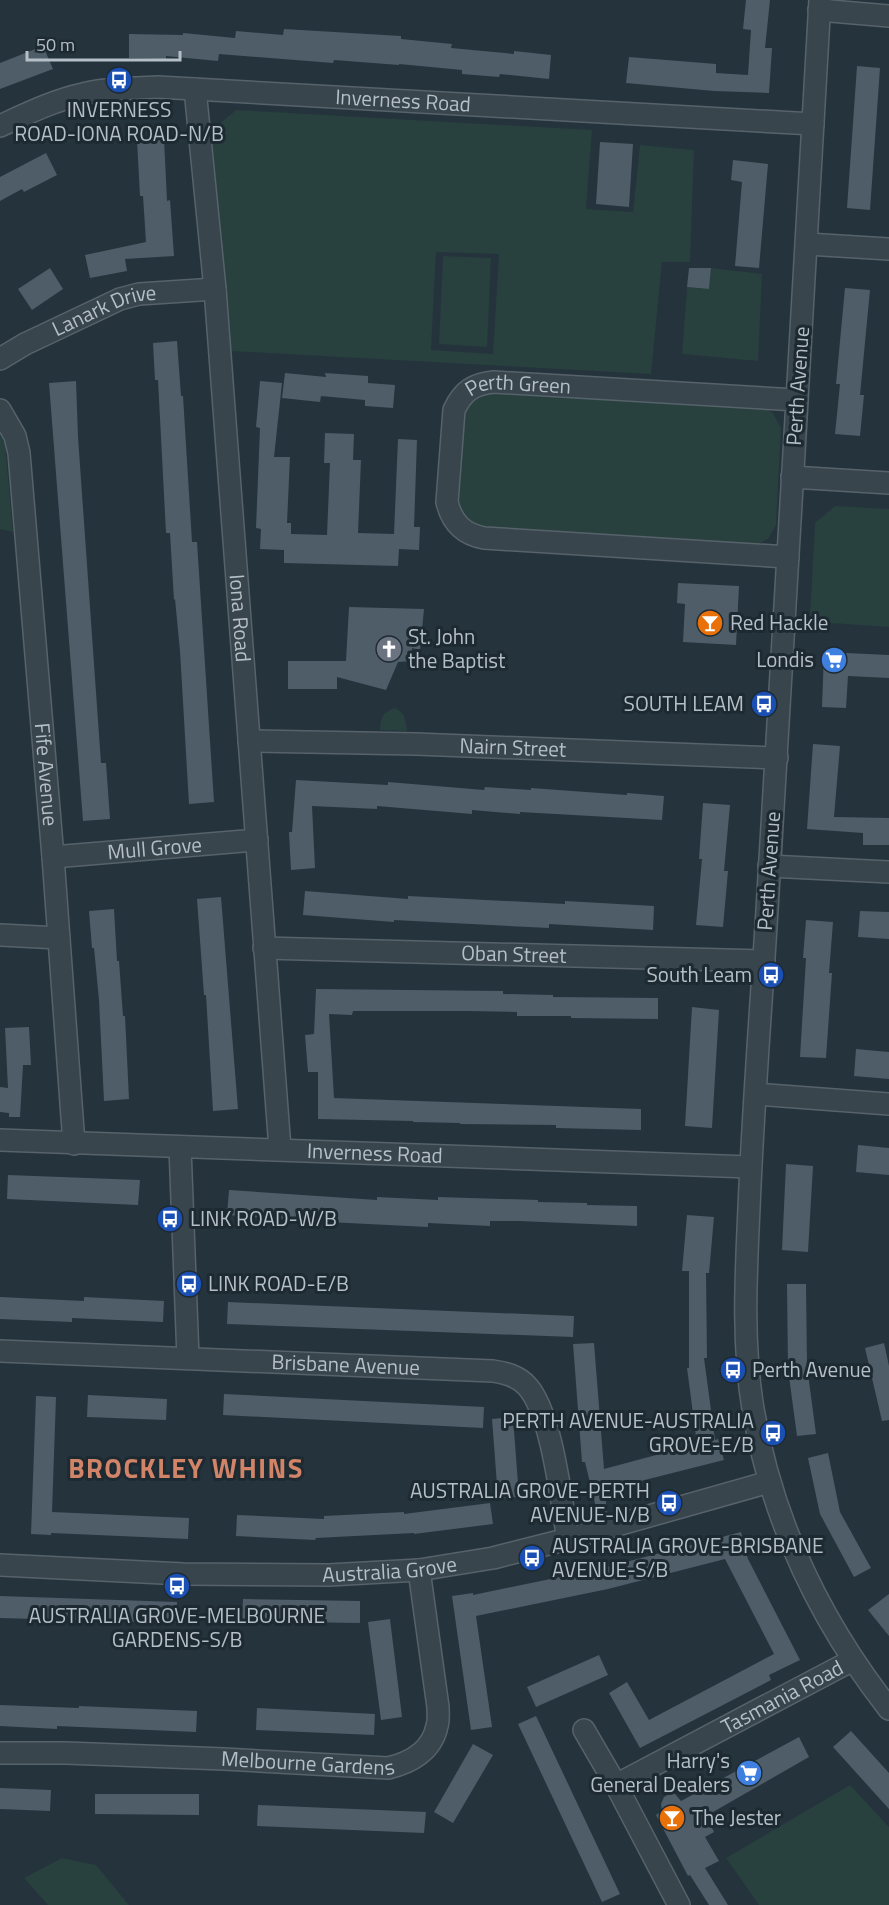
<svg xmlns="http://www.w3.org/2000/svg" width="889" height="1905" font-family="'Titillium Web',sans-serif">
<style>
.green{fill:#28403e;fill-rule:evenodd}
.building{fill:#4e5d68}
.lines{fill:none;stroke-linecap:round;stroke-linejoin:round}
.minor-casing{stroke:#57626b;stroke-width:24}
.minor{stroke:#39454d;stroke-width:21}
.labels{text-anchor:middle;stroke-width:6;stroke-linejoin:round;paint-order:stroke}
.street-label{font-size:21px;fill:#b5bfc8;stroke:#1e2a32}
.poi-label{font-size:21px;fill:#b5bfc8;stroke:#1e2a32;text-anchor:start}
.district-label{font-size:27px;font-weight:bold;letter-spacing:1.5px;fill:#d18467;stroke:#1e2a32}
</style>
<rect width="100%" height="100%" fill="#25333d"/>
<!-- green -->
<path class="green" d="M236,110L592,130L586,209L633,212L640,145L694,150L690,262H662L651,374L231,351L211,131ZM436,252L499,254L493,354L431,350Z
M443,256L491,258L487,347L439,344Z
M711,268L762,274L758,361L682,354L687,287L709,289Z
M488,389L760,406L773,413L781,428L776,525L768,539L757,545L478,530L466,524L456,503L462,410L470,398Z
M0,433L5,444L13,532L0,529Z
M835,506L889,509V627L816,622L810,616L815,523Z
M395,708C405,713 406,720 407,731L380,730C380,718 383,712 395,708Z
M850,1785L889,1827V1905H759L726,1858Z
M62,1858L96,1865L129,1905H48L24,1878Z"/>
<!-- building -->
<path class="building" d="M746,0H770L765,48H772L769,93L714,91L626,83L629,57L716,64V73L748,75L751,30L743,29Z
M284,29L401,36V39L452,44L451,48L514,54V51L551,55L549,79L500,74L499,77L462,74V70L399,64V65L334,60L333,63L219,54L218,61L166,56V59L129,58V34L183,35V33L235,38L236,31L283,35Z
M43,46L53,69L0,89V63Z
M857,66L880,68L870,210L847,208Z
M164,138L167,201L170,200L174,256L125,259L127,271L90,278L85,255L146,242L143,196H140L137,140Z
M600,142L633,144L629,207L596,204Z
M46,153L57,175L24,192L22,189L0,201V177Z
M733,160L768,164L759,268L735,266L742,182L731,180Z
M50,268L63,289L32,310L18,289Z
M689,268H711L709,289L687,287Z
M845,288L870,290L860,395H864L860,436L835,434L840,384H836Z
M177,341L181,396H183L192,542H197L214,802L189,804L180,651L175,599L174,600L170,533H166L158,380H155L153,343Z
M285,373L326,377L325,373L368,376V383L395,385L393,408L365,406V400L321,396L320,402L282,398Z
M76,381L78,437L101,763H106L110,819L83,821L49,383Z
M260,381L282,383L274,457H290L287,523H291V534L327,535L330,463H324L325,433L354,434L353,460H361L358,533L394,534L398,439L417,440L414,527H420L419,550L399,549L398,566L284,563V550L260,549L261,529L256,528L260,428L256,427Z
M678,583L739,586L736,645L683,642L685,604L677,603Z
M349,607L424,609L420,650L412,648L411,661L398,662L386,690L337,677V689H288V661H346Z
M824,652L889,655V678L848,676L846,708L822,707Z
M813,744L840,746L834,817L889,818V845H863V833L807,829Z
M296,780L388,785V782L484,790L485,787L531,790V788L627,795V793L664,796L662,820L520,812V814L472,810V814L377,806V809L312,806L315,868L291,870L289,832H292Z
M703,803L730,805L724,871H728L723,927L696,925L702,859H699Z
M305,891L408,899V896L565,904V901L654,906L653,930L549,924V928L394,920V922L303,915Z
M221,897L238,1109L213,1111L206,995H204L197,899Z
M114,909L117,961H119L123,1016H125L129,1099L104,1101L99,1000L94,948H92L89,911Z
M860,911L889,912V939L858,937Z
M806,920L833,922L829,973H832L826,1058L800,1057L806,958H803Z
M316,989L503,991V994L553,995V997L658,998V1019L571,1018V1016H517V1012L467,1011H353L352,1015L329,1014L334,1098L641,1109V1130L556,1128V1125L460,1124V1123L413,1122V1121L318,1119V1072H308L305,1035L314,1034Z
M692,1007L719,1010L712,1128L685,1126Z
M29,1027L31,1065H23L20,1117H9V1113L0,1112V1087L8,1088L5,1028Z
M856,1049L889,1052V1079L854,1076Z
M858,1145L889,1148V1175L856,1172Z
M786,1164L813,1166L808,1252L782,1250Z
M8,1175L140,1180L138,1205L7,1199Z
M229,1190L377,1200V1197L438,1200V1197L538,1200V1202L587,1203V1205L637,1206V1226L519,1221H490V1226L428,1223V1227L308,1221L227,1215Z
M687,1215L714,1217L709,1273H706L707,1358H704L715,1440L718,1439L724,1460L605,1490L607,1515L598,1516L585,1462H582L573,1344L594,1343L604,1469L697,1444L687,1368H689V1271H682Z
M787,1284H806L807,1366L816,1434L797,1436L788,1369Z
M0,1297L84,1301V1297L164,1301L163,1322L72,1318V1322L0,1319Z
M228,1302L574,1316L573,1337L227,1324Z
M884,1343L889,1366V1420L882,1421L865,1348Z
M224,1394L484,1407L483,1428L223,1415Z
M88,1395L167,1399L166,1420L87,1417Z
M36,1396L56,1397L52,1512L189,1518L188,1539L51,1533V1535L31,1534Z
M513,1417L519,1497L498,1498L492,1419Z
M828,1453L840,1512L871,1568L854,1577L820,1514L808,1458Z
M490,1503L493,1524L414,1534V1533L316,1538L315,1540L236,1536L237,1515L324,1519V1516L404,1512V1514Z
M741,1532L748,1559L800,1660L769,1675L771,1680L640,1748L609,1693L627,1682L649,1720L774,1654L725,1559L608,1589L476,1616L492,1727L471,1730L452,1596L473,1593V1595L599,1569Z
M889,1594V1636L868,1610Z
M0,1596L177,1602L176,1623L0,1618Z
M243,1599L360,1601V1623L242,1621Z
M390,1619L402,1717L381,1720L368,1622Z
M599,1655L608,1675L536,1707L527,1687Z
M0,1705L79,1708V1706L197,1711L196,1732L57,1726V1729L0,1726Z
M257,1708L375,1714L374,1735L256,1730Z
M536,1716L620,1894L602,1902L518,1724Z
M851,1731L889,1773V1809L833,1747Z
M799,1737L809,1757L706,1816L714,1832L705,1837L719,1861L705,1868L728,1905H709L690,1875L688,1876L656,1815L662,1811L661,1804L664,1797L669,1794H675L681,1801Z
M473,1744L493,1755L453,1823L434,1812Z
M0,1788L51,1790L50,1811L0,1809Z
M95,1794H199V1815L95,1814Z
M258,1805L426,1812L424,1833L257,1826Z"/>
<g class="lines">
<defs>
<g id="minor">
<path d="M820,0C803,303 785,607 767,910C761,1009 753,1108 749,1208C746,1275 742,1342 753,1409C772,1520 820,1621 889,1709"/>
<path d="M819,10L889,16"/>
<path id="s1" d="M195,89L215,289L280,1149"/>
<path id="s2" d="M0,126C26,114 55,100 83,94C108,88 134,88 158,87L813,124"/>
<path d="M807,244L889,249"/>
<path id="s3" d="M0,359L25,344L120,299L139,294L215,289"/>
<path id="s4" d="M0,410L15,436L19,453L53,857L74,1144"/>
<path d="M792,477L889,483"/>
<path id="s5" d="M788,557L484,538C463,534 452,523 447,502L454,410C463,391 473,384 494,382L797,400"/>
<path id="s6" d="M249,741L416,744L777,758"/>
<path id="s7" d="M53,857L257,840"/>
<path d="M769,866L889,872"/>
<path d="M0,935L59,938"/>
<path id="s8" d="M264,948L764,961"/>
<path d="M756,1094L889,1104"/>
<path id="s9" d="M0,1140L750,1167"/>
<path d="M180,1147L188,1358"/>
<path id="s10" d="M0,1351L493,1371C506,1373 518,1376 527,1386C552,1413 561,1501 568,1539"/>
<path id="s11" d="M0,1565L183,1574L329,1575L419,1570L493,1558L568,1539L769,1482"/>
<path d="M584,1730L616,1785L679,1905"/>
<path id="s12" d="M0,1753H66L224,1759L388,1768C410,1763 432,1751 437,1726C439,1720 438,1713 438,1707L419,1570"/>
<path id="s13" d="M616,1785L853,1660"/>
</g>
</defs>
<!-- minor casing -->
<use href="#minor" class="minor-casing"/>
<!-- minor -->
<use href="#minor" class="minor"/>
</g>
<!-- icons -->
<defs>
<symbol id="bus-disc" viewBox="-11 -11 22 22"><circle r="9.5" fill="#1a4fb4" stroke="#1e2a32"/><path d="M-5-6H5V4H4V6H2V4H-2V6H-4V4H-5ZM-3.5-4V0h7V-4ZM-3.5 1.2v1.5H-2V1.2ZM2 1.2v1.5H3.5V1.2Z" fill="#fff"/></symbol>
<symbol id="bar-disc" viewBox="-11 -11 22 22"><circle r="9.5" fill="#e8710a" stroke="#1e2a32"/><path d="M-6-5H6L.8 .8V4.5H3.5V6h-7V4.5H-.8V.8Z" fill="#fff"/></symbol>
<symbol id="church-disc" viewBox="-11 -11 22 22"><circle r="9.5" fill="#6b7280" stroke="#1e2a32"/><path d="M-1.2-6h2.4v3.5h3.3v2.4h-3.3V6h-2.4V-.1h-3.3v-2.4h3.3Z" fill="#fff"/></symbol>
<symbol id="supermarket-disc" viewBox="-11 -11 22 22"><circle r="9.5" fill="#3f7fe0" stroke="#1e2a32"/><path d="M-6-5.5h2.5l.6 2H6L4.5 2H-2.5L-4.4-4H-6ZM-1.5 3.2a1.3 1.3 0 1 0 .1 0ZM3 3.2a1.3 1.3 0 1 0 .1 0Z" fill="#fff"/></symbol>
</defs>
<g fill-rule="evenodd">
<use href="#bus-disc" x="104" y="65" width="30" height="30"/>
<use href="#bar-disc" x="695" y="608" width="30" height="30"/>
<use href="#church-disc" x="374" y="634" width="30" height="30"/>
<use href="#supermarket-disc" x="819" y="645" width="30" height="30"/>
<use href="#bus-disc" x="749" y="689" width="30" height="30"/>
<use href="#bus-disc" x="756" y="960" width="30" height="30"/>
<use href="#bus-disc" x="155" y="1204" width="30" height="30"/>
<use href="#bus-disc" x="174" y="1269" width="30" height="30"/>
<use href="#bus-disc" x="718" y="1355" width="30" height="30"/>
<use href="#bus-disc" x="758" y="1418" width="30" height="30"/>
<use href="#bus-disc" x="654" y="1488" width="30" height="30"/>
<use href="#bus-disc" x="517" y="1543" width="30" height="30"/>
<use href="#bus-disc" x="162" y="1571" width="30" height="30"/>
<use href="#supermarket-disc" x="734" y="1758" width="30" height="30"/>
<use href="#bar-disc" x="657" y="1803" width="30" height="30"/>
</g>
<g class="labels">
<!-- street labels -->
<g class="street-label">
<text dy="7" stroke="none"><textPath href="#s2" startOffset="410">Inverness Road</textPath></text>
<text dy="7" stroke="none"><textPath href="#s3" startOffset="116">Lanark Drive</textPath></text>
<text transform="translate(798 386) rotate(-86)" y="7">Perth Avenue</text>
<text dy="7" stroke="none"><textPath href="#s5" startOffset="528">Perth Green</textPath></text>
<text dy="7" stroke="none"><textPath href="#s1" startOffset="531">Iona Road</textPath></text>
<text dy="7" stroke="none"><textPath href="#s6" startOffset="264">Nairn Street</textPath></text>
<text dy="7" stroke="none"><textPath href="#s4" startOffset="370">Fife Avenue</textPath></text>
<text dy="7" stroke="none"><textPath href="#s7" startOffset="102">Mull Grove</textPath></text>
<text transform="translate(769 871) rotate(-86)" y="7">Perth Avenue</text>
<text dy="7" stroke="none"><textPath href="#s8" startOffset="250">Oban Street</textPath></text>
<text dy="7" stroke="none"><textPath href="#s9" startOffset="375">Inverness Road</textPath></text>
<text dy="7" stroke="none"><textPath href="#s10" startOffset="346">Brisbane Avenue</textPath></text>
<text dy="7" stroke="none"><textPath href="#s11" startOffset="390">Australia Grove</textPath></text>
<text dy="7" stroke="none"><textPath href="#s13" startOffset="188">Tasmania Road</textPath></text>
<text dy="7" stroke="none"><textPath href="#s12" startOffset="308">Melbourne Gardens</textPath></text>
</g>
<!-- poi labels -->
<g class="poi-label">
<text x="119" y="117" text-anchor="middle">INVERNESS<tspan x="119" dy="24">ROAD-IONA ROAD-N/B</tspan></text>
<text x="730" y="630">Red Hackle</text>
<text x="408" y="644">St. John<tspan x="408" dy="24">the Baptist</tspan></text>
<text x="814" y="667" text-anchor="end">Londis</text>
<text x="744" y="711" text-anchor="end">SOUTH LEAM</text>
<text x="752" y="982" text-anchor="end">South Leam</text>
<text x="190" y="1226">LINK ROAD-W/B</text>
<text x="208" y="1291">LINK ROAD-E/B</text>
<text x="752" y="1377">Perth Avenue</text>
<text x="754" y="1428" text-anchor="end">PERTH AVENUE-AUSTRALIA<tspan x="754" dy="24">GROVE-E/B</tspan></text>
<text x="650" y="1498" text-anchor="end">AUSTRALIA GROVE-PERTH<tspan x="650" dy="24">AVENUE-N/B</tspan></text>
<text x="552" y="1553">AUSTRALIA GROVE-BRISBANE<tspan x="552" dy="24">AVENUE-S/B</tspan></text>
<text x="177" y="1623" text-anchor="middle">AUSTRALIA GROVE-MELBOURNE<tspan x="177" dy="24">GARDENS-S/B</tspan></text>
<text x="730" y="1768" text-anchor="end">Harry's<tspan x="730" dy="24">General Dealers</tspan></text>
<text x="692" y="1825">The Jester</text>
</g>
<!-- district labels -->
<g class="district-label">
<text x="186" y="1478">BROCKLEY WHINS</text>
</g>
</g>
<!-- scale -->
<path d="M27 51v9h153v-9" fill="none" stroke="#b5bfc8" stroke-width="3"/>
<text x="36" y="51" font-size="18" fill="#b5bfc8" stroke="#1e2a32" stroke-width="4.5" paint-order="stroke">50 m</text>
</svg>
